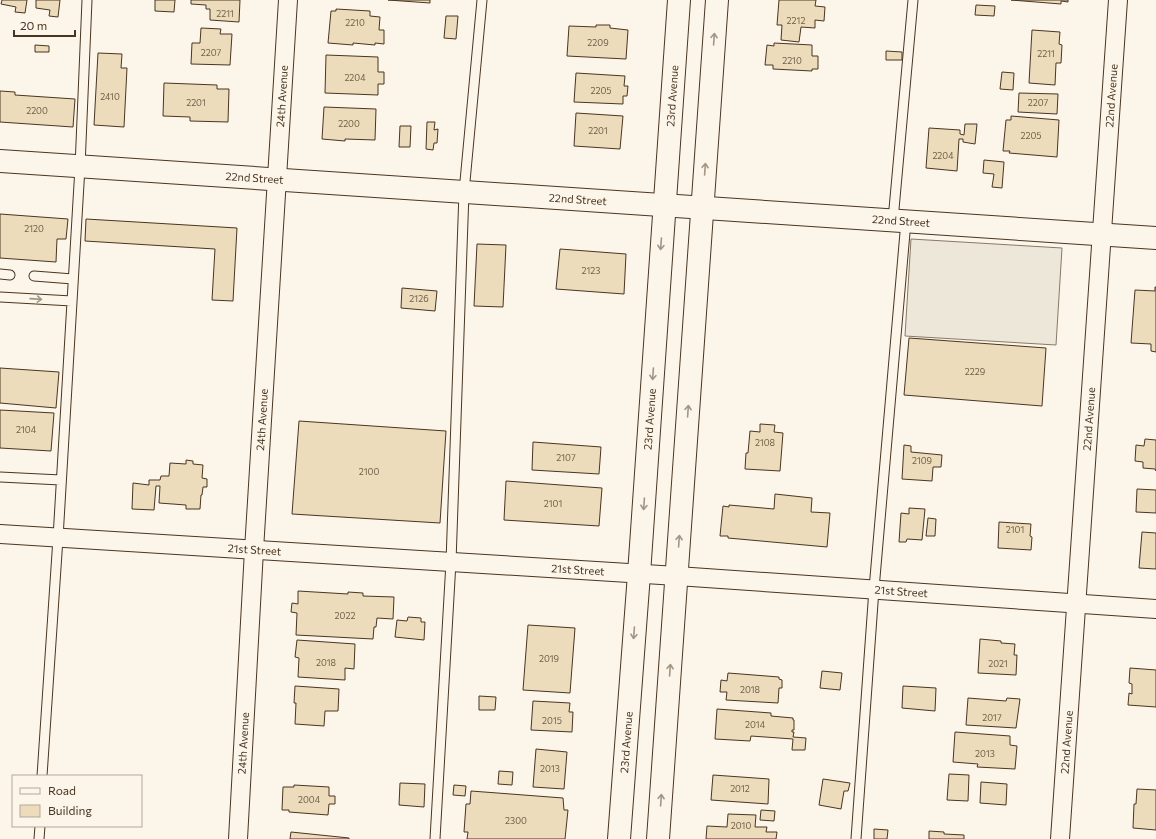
<svg xmlns="http://www.w3.org/2000/svg" width="1156" height="839" font-family="Commissioner,sans-serif">
<style>
.parking{fill:#ede7d9;stroke:#887966}
.building{fill:#ecdcbc;stroke:#4a3520}
.lines{fill:none;stroke-linecap:round;stroke-linejoin:round}
.service-casing{stroke:#4a3520;stroke-width:11}
.minor-casing{stroke:#4a3520;stroke-width:20}
.tertiary-casing{stroke:#4a3520;stroke-width:24}
.service{stroke:#fbf6e9;stroke-width:9}
.minor{stroke:#fbf6e9;stroke-width:18}
.tertiary{stroke:#fbf6e9;stroke-width:22}
.oneway{stroke:#a29684}
.labels{text-anchor:middle;stroke-width:3;stroke-linejoin:round;paint-order:stroke}
.number-label{font-size:9px;fill:#725f47}
.street-label{font-size:11px;fill:#4a3520;stroke:#fbf6e9}
</style>
<rect width="100%" height="100%" fill="#fbf6e9"/>
<!-- parking -->
<path class="parking" d="M911,239L1062,248L1056,345L905,336Z"/>
<!-- building -->
<path class="building" d="M2,0H27L25,13L15,12L16,7L1,4Z
M36,0H60L58,17L49,16L50,10L36,8Z
M155,0H175L174,12L155,11Z
M191,0H240L239,22L210,20V9H206V5L191,4Z
M388,0H430V3Z
M779,0H816L815,6L825,7L824,21L815,20V28L801,27L799,42L781,40L782,25H777Z
M1011,0H1068V2L1061,1V4Z
M976,5L995,6L994,16L975,15Z
M336,9L370,11V16L380,17L379,30H384V44L375,43V45L353,43V45L328,43L331,11H336Z
M446,16H458L456,39L444,38Z
M596,25H610V28L628,30L626,59L567,56L569,26L596,27Z
M201,28L221,29L220,34H232L230,65L191,64L192,43H200Z
M1032,30L1060,32L1059,44L1062,45L1061,63H1056L1055,85L1029,83Z
M774,43L812,45V56H818V69H812V71L773,69V65H765L767,45L774,46Z
M35,45L49,46V52H35Z
M886,51L902,52V60H886Z
M98,53L122,54L121,68H127L124,127L94,125Z
M326,55L378,57V72H384V84H378V95L325,93Z
M1002,72L1014,73L1013,90L1000,89Z
M576,73L625,76L624,86H628L627,96H623V104L574,102Z
M164,83L217,85V89H229L228,122L190,121V117L163,116Z
M0,91L15,92V95L75,99L73,127L0,122Z
M1019,93L1058,94L1057,114L1018,112Z
M324,107L376,109L375,140L345,139V141L322,139Z
M576,113L623,116L620,149L574,146Z
M1011,116L1059,120L1057,157L1009,153L1010,151H1003L1006,120H1011Z
M427,122H435L434,130L438,129L437,143H434L433,150L426,149Z
M965,124H977L975,144L963,142V139H959L957,171L926,168L929,128L960,130V134L964,135Z
M400,126H411L410,147H399Z
M984,160L1004,162L1002,188L992,187L994,174L983,173Z
M0,214L68,219L66,239H57L56,262L0,258Z
M86,219L237,228L233,301L212,300L215,249L85,241Z
M477,244L506,245L503,307L474,306Z
M560,249L626,254L624,294L556,289Z
M1155,287H1156V352L1151,351V344L1131,343L1135,290L1155,291Z
M402,288L437,291L435,311L401,308Z
M909,338L1046,348L1042,406L904,395Z
M0,368L59,372L56,408L0,403Z
M0,410L54,413L51,451L0,448Z
M299,421L446,431L440,523L292,514Z
M760,424L775,425L774,432L783,433L780,471L745,469L746,453H748L750,431L760,432Z
M1145,439L1156,440V471L1155,469L1143,468V462L1135,461L1136,445L1144,446Z
M533,442L601,447L599,474L532,470Z
M904,445L911,446V452L942,455L941,467H933L932,481L902,479Z
M186,460L193,461V464L203,465L202,478L207,479V487H203L202,495H201L200,509H186V505L159,503L160,486H156L154,510L132,509L133,483L149,485V480H160L161,476H169L170,463L186,464Z
M506,481L602,488L599,526L504,520Z
M1137,489L1156,490V513L1136,512Z
M775,494L812,498L811,512L830,513L827,547L728,538V536H720L723,506L729,507V505L774,509Z
M909,508L925,509L922,540L907,539L906,542H899L901,513L909,514Z
M928,518L936,519L935,536H926Z
M999,522L1031,524L1030,536L1032,537L1031,550L998,548Z
M1142,532L1156,533V569L1139,568Z
M298,591L348,594V592L363,593V596L394,597L393,619L377,618L376,627H374L373,639L296,635L297,613L291,612L292,603L298,604Z
M408,617L421,618V622H425L424,640L395,637L397,620L407,621Z
M528,625L575,628L570,693L523,690Z
M980,639L1001,641V643L1015,644L1014,655H1017L1016,675L978,673Z
M297,640L355,644L354,669L345,668V680L298,677L299,658L295,657Z
M1130,668L1156,670V707L1128,705L1129,693L1132,694V684L1129,683Z
M822,671L842,673L840,690L820,688Z
M728,673L779,677V679L782,680V688H779L778,703L726,700L727,692H720L721,680L727,681Z
M295,686L339,689L338,711H325L324,726L295,724L296,703H294Z
M903,686L936,688L935,711L902,708Z
M479,696L496,697L495,710H479Z
M968,698L1006,701L1007,698L1020,699L1016,728L966,725Z
M533,701L570,703L569,712H573L572,732L531,730Z
M717,709L771,713V716L793,718V720H794V730H792V732H794L793,737L806,738L805,750H792L793,739L751,736L750,741L715,739Z
M955,732L1010,736V745L1017,746L1015,769L977,767L978,764L953,762Z
M536,749L567,752L564,789L533,787Z
M499,771L513,772L512,785L498,784Z
M949,774L969,775L968,801L947,800Z
M713,775L769,779L768,804L711,800Z
M823,779L850,783L848,791H844L841,809L819,805Z
M981,782L1007,784L1006,805L980,803Z
M400,783L425,784L424,807L399,805Z
M294,785L329,787V796H335V804H329L328,815L289,812V810H282L283,787H294Z
M454,785L466,786L465,796L453,795Z
M1137,789L1156,790V830L1133,828L1134,804H1136Z
M471,791L563,798L564,810H568L565,839H467L468,832H464L466,804H470Z
M761,810L775,811L774,821L760,820Z
M728,814L756,815L755,827H767L766,832H777L776,839H706L707,826L727,827Z
M874,829L888,830L887,839H874Z
M929,831L944,832V834L964,835V839H929Z
M291,832L349,838V839H290Z"/>
<g class="lines">
<defs>
<path id="service" d="M893,220L913,0
M0,274L10,275
M34,276L73,279
M0,297L72,301
M0,477L61,480
M42,776L58,538L80,167L87,0
M39,839L40,826
M435,839L451,562L464,192L482,0
M856,839L874,589L906,221"/>
<g id="minor">
<path id="s1" d="M0,534L677,576L1156,609"/>
<path id="s2" d="M238,839L254,550L288,0"/>
<path id="s3" d="M1060,839L1118,0"/>
</g>
<g id="tertiary">
<path id="s4" d="M0,161L1156,238"/>
<path id="s5" d="M619,839L639,574L679,0"/>
<path d="M658,839L717,0"/>
</g>
</defs>
<!-- service casing -->
<use href="#service" class="service-casing"/>
<!-- minor casing -->
<use href="#minor" class="minor-casing"/>
<!-- tertiary casing -->
<use href="#tertiary" class="tertiary-casing"/>
<!-- service -->
<use href="#service" class="service"/>
<!-- minor -->
<use href="#minor" class="minor"/>
<!-- tertiary -->
<use href="#tertiary" class="tertiary"/>
</g>
<!-- one-way arrows -->
<defs><path id="oneway-shaft" d="M-6 0H5M1.5-3L5.5 0L1.5 3" fill="none" stroke-width="1.6" stroke-linecap="round" stroke-linejoin="round"/></defs>
<g class="oneway">
<use href="#oneway-shaft" transform="translate(714 39) rotate(-86)"/>
<use href="#oneway-shaft" transform="translate(705 169) rotate(-86)"/>
<use href="#oneway-shaft" transform="translate(661 244) rotate(94)"/>
<use href="#oneway-shaft" transform="translate(36 299) rotate(4)"/>
<use href="#oneway-shaft" transform="translate(653 374) rotate(94)"/>
<use href="#oneway-shaft" transform="translate(688 411) rotate(-86)"/>
<use href="#oneway-shaft" transform="translate(644 504) rotate(94)"/>
<use href="#oneway-shaft" transform="translate(679 541) rotate(-86)"/>
<use href="#oneway-shaft" transform="translate(634 633) rotate(94)"/>
<use href="#oneway-shaft" transform="translate(670 670) rotate(-86)"/>
<use href="#oneway-shaft" transform="translate(661 800) rotate(-86)"/>
</g>
<g class="labels">
<!-- number labels -->
<g class="number-label">
<text x="225" y="17">2211</text>
<text x="796" y="24">2212</text>
<text x="355" y="26">2210</text>
<text x="598" y="46">2209</text>
<text x="211" y="56">2207</text>
<text x="1046" y="57">2211</text>
<text x="792" y="64">2210</text>
<text x="355" y="81">2204</text>
<text x="601" y="94">2205</text>
<text x="110" y="100">2410</text>
<text x="196" y="106">2201</text>
<text x="1038" y="106">2207</text>
<text x="37" y="114">2200</text>
<text x="349" y="127">2200</text>
<text x="598" y="134">2201</text>
<text x="1031" y="139">2205</text>
<text x="943" y="159">2204</text>
<text x="34" y="232">2120</text>
<text x="591" y="274">2123</text>
<text x="419" y="302">2126</text>
<text x="975" y="375">2229</text>
<text x="26" y="433">2104</text>
<text x="765" y="446">2108</text>
<text x="566" y="461">2107</text>
<text x="922" y="464">2109</text>
<text x="369" y="475">2100</text>
<text x="553" y="507">2101</text>
<text x="1015" y="533">2101</text>
<text x="345" y="619">2022</text>
<text x="549" y="662">2019</text>
<text x="326" y="666">2018</text>
<text x="998" y="667">2021</text>
<text x="750" y="693">2018</text>
<text x="992" y="721">2017</text>
<text x="552" y="724">2015</text>
<text x="755" y="728">2014</text>
<text x="985" y="757">2013</text>
<text x="550" y="772">2013</text>
<text x="740" y="792">2012</text>
<text x="309" y="803">2004</text>
<text x="516" y="824">2300</text>
<text x="741" y="829">2010</text>
</g>
<!-- street labels -->
<g class="street-label">
<text dy="4" stroke="none"><textPath href="#s2" startOffset="744">24th Avenue</textPath></text>
<text dy="4" stroke="none"><textPath href="#s5" startOffset="745">23rd Avenue</textPath></text>
<text dy="4" stroke="none"><textPath href="#s3" startOffset="745">22nd Avenue</textPath></text>
<text dy="4" stroke="none"><textPath href="#s4" startOffset="255">22nd Street</textPath></text>
<text dy="4" stroke="none"><textPath href="#s4" startOffset="579">22nd Street</textPath></text>
<text dy="4" stroke="none"><textPath href="#s4" startOffset="903">22nd Street</textPath></text>
<text dy="4" stroke="none"><textPath href="#s2" startOffset="420">24th Avenue</textPath></text>
<text dy="4" stroke="none"><textPath href="#s5" startOffset="421">23rd Avenue</textPath></text>
<text dy="4" stroke="none"><textPath href="#s3" startOffset="421">22nd Avenue</textPath></text>
<text dy="4" stroke="none"><textPath href="#s1" startOffset="255">21st Street</textPath></text>
<text dy="4" stroke="none"><textPath href="#s1" startOffset="579">21st Street</textPath></text>
<text dy="4" stroke="none"><textPath href="#s1" startOffset="903">21st Street</textPath></text>
<text dy="4" stroke="none"><textPath href="#s2" startOffset="96">24th Avenue</textPath></text>
<text dy="4" stroke="none"><textPath href="#s5" startOffset="97">23rd Avenue</textPath></text>
<text dy="4" stroke="none"><textPath href="#s3" startOffset="97">22nd Avenue</textPath></text>
</g>
</g>
<!-- legend -->
<rect x="12" y="775" width="130" height="52" fill="#fbf6e9" stroke="#b4a999"/>
<rect x="20" y="788" width="20" height="6" fill="#fbf6e9" stroke="#b4a999"/>
<text x="48" y="795" font-size="12" fill="#4a3520">Road</text>
<rect x="20" y="805" width="20" height="12" fill="#ecdcbc" stroke="#b4a999"/>
<text x="48" y="815" font-size="12" fill="#4a3520">Building</text>
<!-- scale -->
<path d="M14 30v6h61v-6" fill="none" stroke="#4a3520" stroke-width="2"/>
<text x="20" y="30" font-size="12" fill="#4a3520" stroke="#fbf6e9" stroke-width="3" paint-order="stroke">20 m</text>
</svg>
